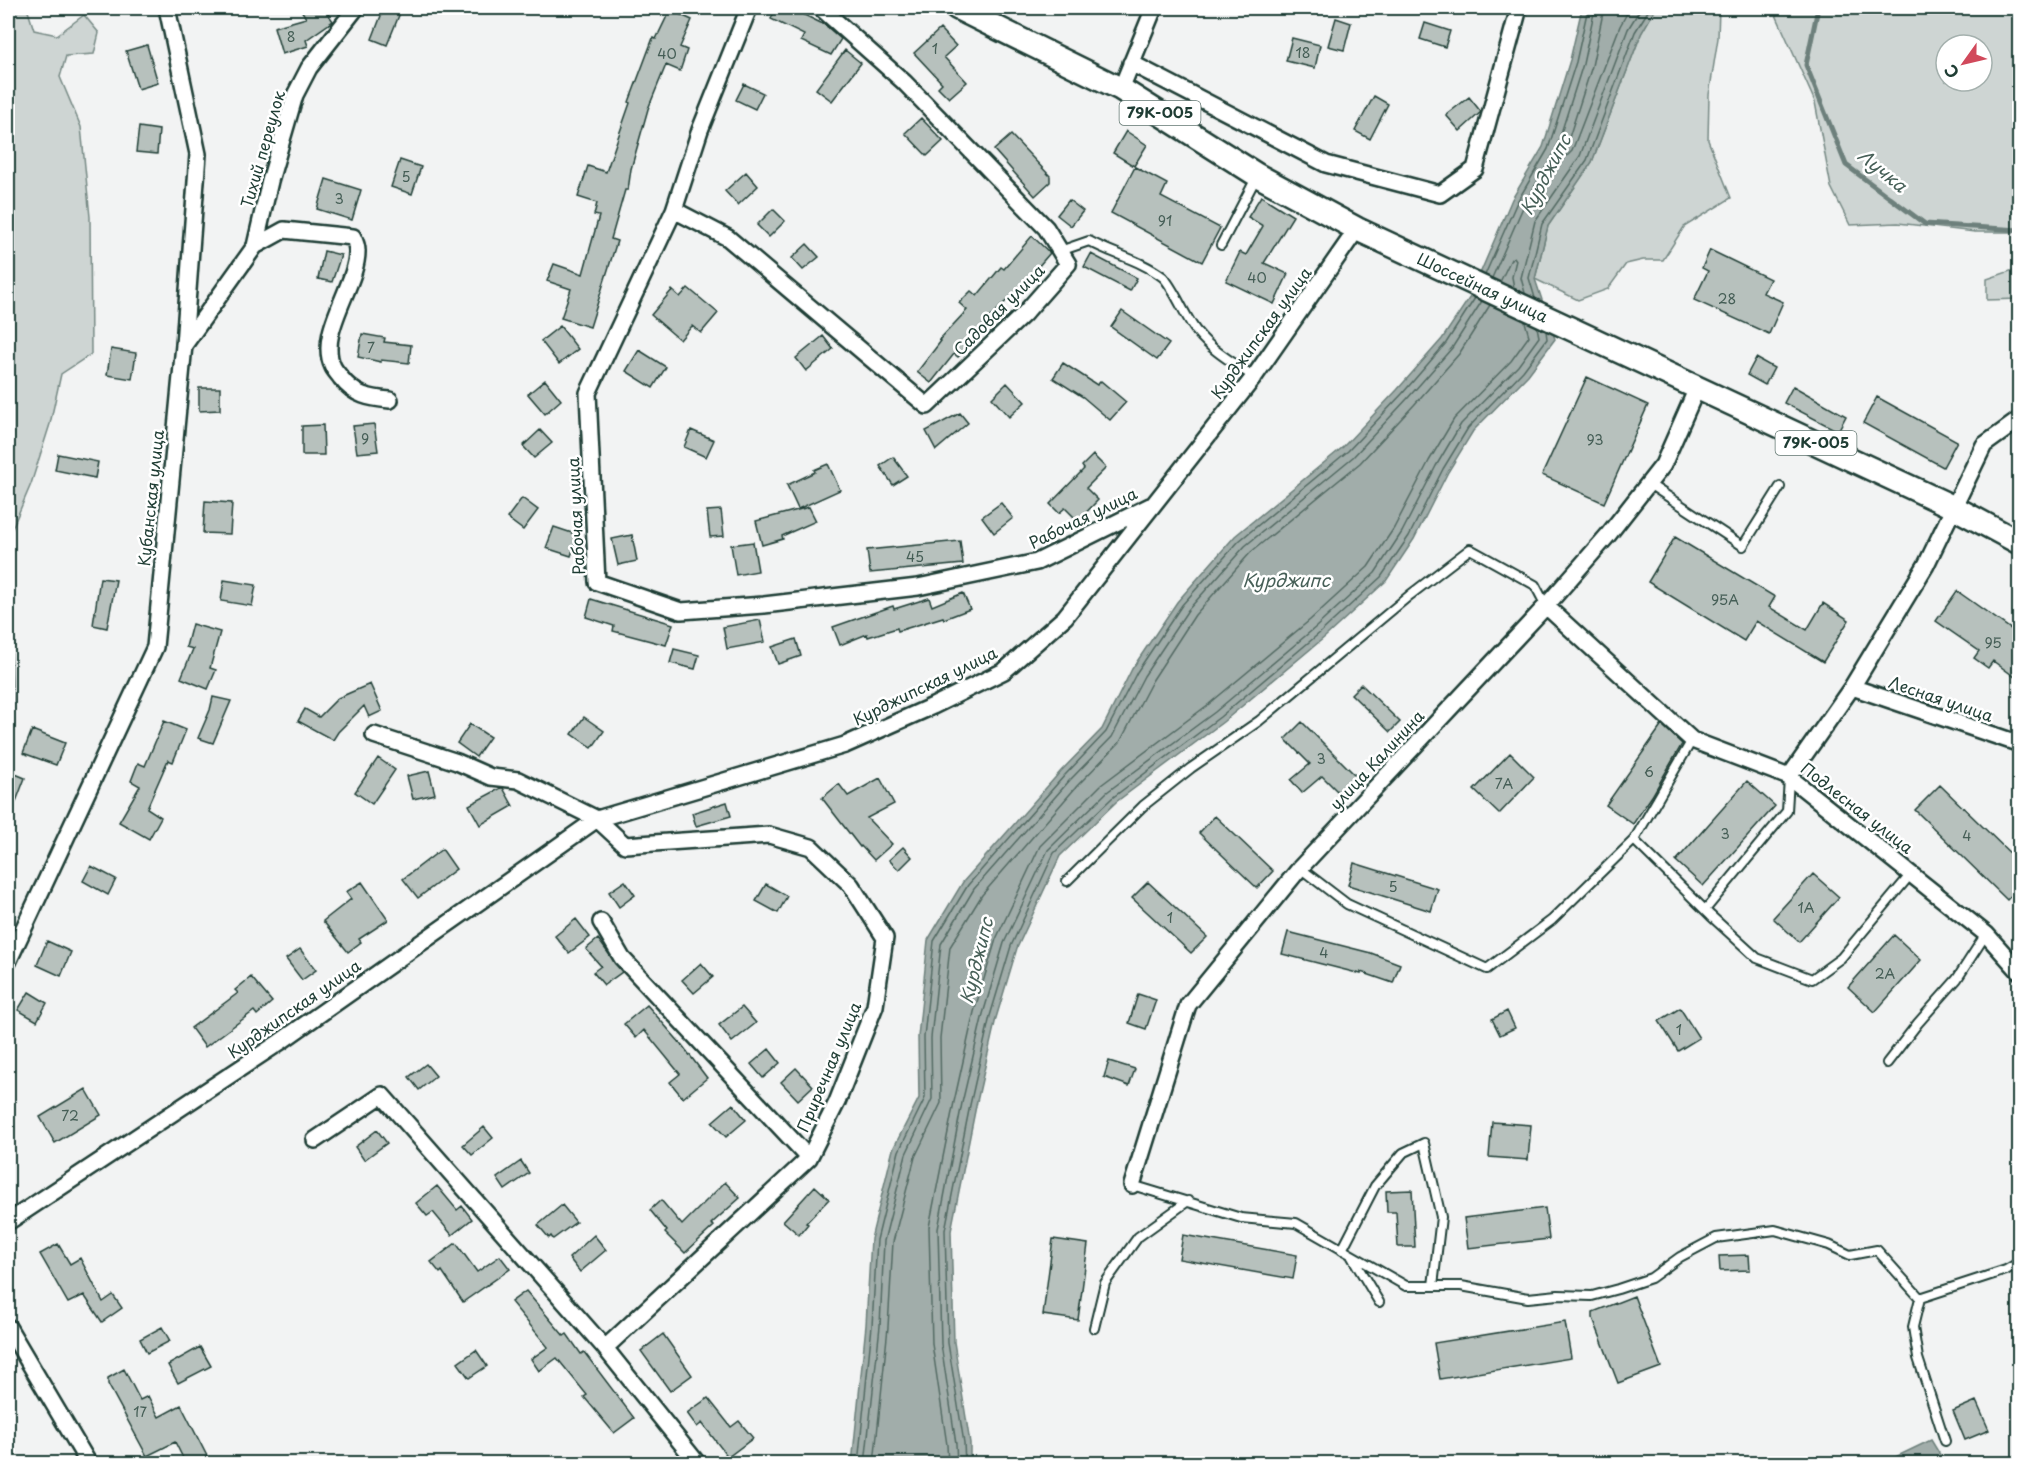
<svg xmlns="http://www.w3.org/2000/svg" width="2027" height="1471" font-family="'Playpen Sans',sans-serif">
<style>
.green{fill:#ced5d3;stroke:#768984;stroke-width:1.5;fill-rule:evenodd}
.water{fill:#a1adaa;stroke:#6d807b;stroke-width:1.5}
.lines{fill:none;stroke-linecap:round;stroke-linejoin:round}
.shore{stroke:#536a63;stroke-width:1.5}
.stream{stroke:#6d807b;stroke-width:5}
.building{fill:#b7c1bd;stroke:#1f3d34;stroke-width:1.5}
.lane-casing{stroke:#1f3d34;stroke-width:12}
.street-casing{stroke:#1f3d34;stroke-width:20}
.primary-casing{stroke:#1f3d34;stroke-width:27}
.lane{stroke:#fff;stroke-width:8}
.street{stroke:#fff;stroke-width:15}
.primary{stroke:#fff;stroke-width:22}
.labels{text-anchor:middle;stroke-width:5;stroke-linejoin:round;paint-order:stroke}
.number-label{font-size:14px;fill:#455e56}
.shield{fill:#fff;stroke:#627771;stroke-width:1.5}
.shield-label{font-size:15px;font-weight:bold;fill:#1f3d34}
.street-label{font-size:16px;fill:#1f3d34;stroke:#fff}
.water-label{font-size:18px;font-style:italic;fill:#465f57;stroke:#fff}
</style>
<rect width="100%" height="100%" fill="#f2f3f3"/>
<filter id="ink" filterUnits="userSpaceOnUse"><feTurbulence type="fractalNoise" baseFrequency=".0167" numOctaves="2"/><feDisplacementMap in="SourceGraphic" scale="12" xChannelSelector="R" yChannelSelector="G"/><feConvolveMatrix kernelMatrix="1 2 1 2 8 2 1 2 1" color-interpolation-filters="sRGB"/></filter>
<g filter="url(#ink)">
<!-- green -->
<path class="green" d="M8,8H27L34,30L57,35L84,15L99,33L94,54L66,56L60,77L81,127L90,217L91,354L61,374L50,424L31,484L8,538L13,713L8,726Z
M1656,8H1719L1718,38L1709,95L1708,140L1731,198L1684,227L1663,260H1643L1626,264L1608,289L1578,300L1535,279L1548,226L1592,162L1641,34Z
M1773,8H2019V232H1975L1898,223L1850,225L1831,187L1815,102ZM1946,45H1982V81H1946Z
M2019,268V299L1987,300V279Z"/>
<!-- water -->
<path class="water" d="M1582,8H1656L1641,34L1592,162L1548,226L1535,279L1555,339L1528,375L1473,431L1448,472L1414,539L1386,581L1325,637L1223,722L1116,802L1060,856L1017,948L996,1018L976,1106L951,1231L954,1342L970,1443V1463L852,1464L866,1325L871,1239L893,1149L919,1098L918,1037L928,940L963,882L1061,771L1102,729L1132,669L1177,602L1235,536L1343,447L1397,390L1442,339L1470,297L1512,199L1543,147L1570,60Z
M1931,1440L1945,1463H1883Z"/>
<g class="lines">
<!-- shore -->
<path class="shore" d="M1604,8L1592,66L1564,153L1567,156L1572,151L1620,26L1630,8
M1485,275L1517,202L1548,149L1576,62L1588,8
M1492,278L1524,205L1555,152L1583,64L1595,8
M1500,282L1511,259L1514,257L1516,260L1512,277L1514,288
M1525,293L1521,278L1535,221L1580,156L1628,29L1641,8
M1535,298L1529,278L1542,224L1587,160L1635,32L1650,8
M858,1464L872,1326L877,1240L899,1151L925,1098L924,1037L934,941L968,885L1065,775L1106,732L1137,672L1182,605L1239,541L1348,451L1402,394L1446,343L1475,298
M865,1464L880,1326L884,1241L906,1154L932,1099L931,1038L941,944L974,889L1070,780L1112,737L1144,676L1188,610L1245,546L1353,457L1407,399L1452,348L1482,301
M874,1464L888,1327L893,1242L915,1157L941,1103L940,1038L950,947L982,895L1077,786L1120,742L1152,681L1195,615L1251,552L1360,463L1414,405L1459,354L1490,305
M948,1464L947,1445L932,1344L929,1227L954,1102L974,1012L996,939L1040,846L1101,785L1209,704L1310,620L1368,567L1394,528L1429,461L1454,419L1511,361L1529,336L1525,322
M957,1464L956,1444L941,1344L938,1229L962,1103L983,1014L1004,943L1048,850L1107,792L1215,712L1316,627L1375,573L1402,532L1436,466L1461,424L1518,366L1539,337L1537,327
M965,1464L964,1443L948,1343L945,1230L970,1105L990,1016L1011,946L1054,853L1112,798L1220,717L1321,632L1381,577L1409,536L1443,469L1468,428L1523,371L1547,339L1546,331"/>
<!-- stream -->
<path class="stream" d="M1818,8L1806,65L1846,165L1925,224L2020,230"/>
</g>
<!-- building -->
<path class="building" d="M300,8H324L333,21L306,40L308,46L282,54L274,27L306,18Z
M384,8H402L387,45L372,39Z
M776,8H790L825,25L841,39L831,55L801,41L804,35L771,19Z
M670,10L692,20L680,47L687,50L680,71L666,65L648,109L631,169L628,190H625L611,239L617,241L590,327L561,318L571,289L547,281L554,264L583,274L599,216L594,215L597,203L578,197L588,166L606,172L630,103L629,102L653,38L656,39Z
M1336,18L1351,23L1344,50L1328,46Z
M1425,23L1450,31L1445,47L1420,39Z
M940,29L956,46L944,57L967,82L949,98L938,87L942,83L914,53Z
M1292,38L1320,45L1315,68L1286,61Z
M147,45L158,83L138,89L126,51Z
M845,50L861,63L832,101L816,89Z
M744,84L763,93L755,109L736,100Z
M1374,96L1388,104L1370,139L1355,131Z
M1469,97L1481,112L1460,131L1446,115Z
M921,118L943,141L927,156L905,133Z
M139,127L159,130L157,154L136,152Z
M1126,131L1147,145L1134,166L1113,153Z
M1011,135L1050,176V182L1035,196L994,150Z
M400,160L421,167L412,194L391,187Z
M1135,167L1167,184L1161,197L1220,228L1202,262L1111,213Z
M746,172L758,186L738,205L725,191Z
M326,179L361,190L352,220L317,209Z
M1261,196L1293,216L1264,263L1288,274L1274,304L1226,281L1240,252L1246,255L1263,226L1248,217Z
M1069,200L1083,211L1071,226L1057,215Z
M773,209L785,221L769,237L757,225Z
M1032,236L1050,253L1011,298L1010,297L967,342L969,345L958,357L954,354L931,383L917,372L941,341L939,340L967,310L959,303L971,291L977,296L1001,267L1004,269Z
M807,244L819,257L803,270L792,258Z
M1710,250L1770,279L1763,293L1783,302L1769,334L1694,300L1708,271L1702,268Z
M324,251L341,255L332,282L318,279Z
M1091,254L1137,278L1130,291L1084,267Z
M688,288L718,313L701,333L692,326L680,340L651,315L672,290L680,297Z
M1122,311L1169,344L1157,360L1111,327Z
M560,326L578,349L559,364L541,341Z
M362,334L385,338L384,342L411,345L409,363L381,360V362L358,357Z
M823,336L833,349L806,371L796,358Z
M111,349L136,353L132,379L107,375Z
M639,350L666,367L653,388L626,371Z
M1756,358L1774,368L1765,385L1747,375Z
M1063,363L1097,385L1101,381L1126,402L1110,420L1083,397L1053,378Z
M1587,377L1648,405L1604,503L1542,475Z
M545,380L561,400L545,414L528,394Z
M1007,383L1025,402L1009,417L992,398Z
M1793,386L1846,416L1838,431L1784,403Z
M199,388H220V410L199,411Z
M1877,397L1957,441L1943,467L1863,423Z
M960,413L968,423L936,450L926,431Z
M374,424L378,451L357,453L353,426Z
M323,425L324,455H302V426Z
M540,430L552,443L534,458L523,446Z
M691,430L714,440L706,457L684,447Z
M58,454L98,462L95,478L55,470Z
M1093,455L1106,468L1086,488L1098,500L1078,521L1065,508L1059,513L1050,504L1084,469L1082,466Z
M893,457L907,476L893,485L880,466Z
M828,464L840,490L798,509L787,485L815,472L814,470Z
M522,498L538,510L523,530L507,518Z
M205,501L232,503L230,534L203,533Z
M1001,503L1013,518L994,533L982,517Z
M809,507L816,521L782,536L783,539L762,545L756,521Z
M721,510L724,536L710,537L707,511Z
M554,527L578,535L571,556L546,548Z
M632,535L637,561L618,565L612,539Z
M1675,537L1775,597L1769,607L1807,630L1823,603L1849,620L1823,662L1756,621L1744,641L1648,582Z
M960,541L963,564L870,573L867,550Z
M753,542L758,571L736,575L731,545Z
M100,578L116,580L107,628L93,625Z
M224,580L256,585L252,606L221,601Z
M1957,591L2019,635V680L1993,661L1988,668L1974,658L1979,651L1936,621Z
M963,593L970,609L944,619L943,617L898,631L897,628L868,637L867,634L840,645L833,627L893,606L894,609L929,598L932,606Z
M591,599L673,624L666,645L613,631L614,626L586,617Z
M760,620L765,642L727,649L723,627Z
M192,624L220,632L210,668L216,670L208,689L181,678L193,649L186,647Z
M796,639L801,656L778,664L772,647Z
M674,649L699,655L695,669L670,663Z
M370,684L382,711L369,717L364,706L338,732L333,740L298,721L305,709L319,717L338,698Z
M1361,684L1400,722L1390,732L1351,694Z
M213,697L231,701L213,743L198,738L210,710Z
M584,717L604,731L592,748L572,734Z
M164,721L186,730L173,762L168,760L147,808L161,817L149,839L119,822L140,786L131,781L138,763L145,766Z
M1302,722L1358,778L1341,795L1322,776L1302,793L1291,780L1310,764L1285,739Z
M470,724L490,737L476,757L457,743Z
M1662,725L1682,744L1652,796L1633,824L1606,805Z
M32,730L65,743L56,765L23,753Z
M1510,753L1534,777L1499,814L1474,790Z
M378,758L395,770L372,804L355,792Z
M8,771L25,778L9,820L8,819Z
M429,771L435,794L413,799L407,776Z
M880,778L894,804L867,818L892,844L874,860L861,846L860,847L822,798L839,784L848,796Z
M1747,781L1775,806L1703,886L1676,861Z
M1940,785L2019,862V887L2007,900L1915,810Z
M501,788H503L513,806L480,825L469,805Z
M727,802L731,816L696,826L692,813Z
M1215,816L1273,871L1257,888L1199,833Z
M903,847L912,857L899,870L889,860Z
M442,849L456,869L418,898L403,879Z
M1354,863L1438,889L1431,911L1348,885Z
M91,866L116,879L108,895L83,881Z
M1813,874L1839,897L1799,942L1773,918Z
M625,881L635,895L619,907L609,892Z
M362,882L388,920L359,939L361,942L348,952L323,921L351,899L346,892Z
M1148,882L1207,937L1191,953L1132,898Z
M766,884L787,896L778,913L756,901Z
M576,919L590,937L569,953L555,936Z
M1288,932L1371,953L1400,964L1393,983L1361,972V974L1282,954Z
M1894,935L1921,960L1875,1012L1848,987Z
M598,939L622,972L604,985L593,972L601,966L586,949Z
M47,941L71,952L61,976L37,965Z
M300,949L316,970L302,980L286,959Z
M701,963L713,977L694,993L682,980Z
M251,977L272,1002L257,1015L254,1011L205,1047L191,1028L238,993L235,990Z
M29,992L47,1003L37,1021L18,1010Z
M1138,994L1156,1000L1146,1029L1129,1023Z
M647,1005L682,1045L707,1078L683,1098L670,1082L680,1074L644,1030L636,1038L624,1024Z
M742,1007L756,1023L732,1042L719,1025Z
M1680,1008L1699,1038L1678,1051L1659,1021Z
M1507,1011L1515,1028L1500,1035L1492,1019Z
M769,1049L780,1063L763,1078L751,1064Z
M1109,1061L1135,1069L1129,1086L1104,1077Z
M426,1064L436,1076L419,1090L409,1077Z
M796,1068L813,1086L798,1100L781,1082Z
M86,1089L101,1115L55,1143L40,1117Z
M733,1104L746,1120L726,1137L712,1122Z
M1492,1122L1531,1125L1528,1160L1489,1157Z
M484,1127L493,1138L472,1155L463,1145Z
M377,1130L387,1143L364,1160L355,1147Z
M521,1161L529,1173L505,1190L497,1178Z
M725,1182L740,1198L711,1224L714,1226L685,1253L665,1233L667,1231L650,1210L661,1200L682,1225Z
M437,1186L457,1210L462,1206L472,1219L452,1235L433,1212L427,1216L416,1203Z
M815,1186L829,1199L806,1223L808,1224L799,1235L783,1221Z
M1412,1190L1415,1247H1398L1396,1212H1387L1386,1191Z
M562,1205L576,1222L553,1239L551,1236L549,1238L538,1225Z
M1545,1208L1549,1239L1468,1248L1464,1218Z
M594,1235L606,1250L580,1272L569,1258Z
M1183,1235L1297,1255L1293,1279L1179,1259Z
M1053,1239L1088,1244L1078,1320L1043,1315Z
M456,1243L477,1272L500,1256L510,1269L463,1302L442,1271L440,1273L431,1262Z
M58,1244L70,1264L80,1258L103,1302L113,1295L122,1308L102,1322L84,1295L68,1303L40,1254Z
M1749,1255L1750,1270L1720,1271L1719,1256Z
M526,1291L564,1336L567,1334L581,1354L584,1352L634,1418L614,1433L584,1397L587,1395L557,1358L539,1371L531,1359L548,1347L511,1302Z
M1634,1296L1661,1367L1618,1383L1593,1318V1312Z
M1565,1322L1571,1358L1440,1379L1434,1343Z
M162,1327L170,1341L147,1353L140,1339Z
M663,1334L692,1375L670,1391L641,1351Z
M200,1347L211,1366L178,1383L168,1365Z
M476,1350L487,1366L469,1378L458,1363Z
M124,1369L140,1400L148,1396L159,1417L181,1405L211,1464H186L175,1442L147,1456L108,1384V1378Z
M708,1398L731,1427L739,1421L753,1438L728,1457L702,1423L697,1427L687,1413Z
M1976,1401L1989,1430L1965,1440L1953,1411Z"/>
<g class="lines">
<defs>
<path id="lane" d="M1221,245L1257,176
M1060,251L1089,241C1112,254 1141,260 1163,277C1173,286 1186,319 1197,332C1212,351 1234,363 1254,377
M1649,484L1743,546L1780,487
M1692,740L1634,840L1711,916L1757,958L1812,979L1841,958L1911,874
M1300,868L1347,904L1487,969L1552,920L1634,840
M1067,881L1143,806L1191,768L1259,721L1410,595L1470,549L1535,585L1546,606
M1705,910L1787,811L1789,778
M1887,1063L1918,1023L1957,979L1986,934
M1132,1185L1241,1218L1296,1223L1406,1286H1461L1528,1298L1558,1295L1592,1296L1618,1289L1651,1278L1680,1257L1716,1238L1775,1230L1829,1245L1850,1255L1877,1250L1920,1298L2006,1270L2020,1262
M1342,1250L1375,1186L1403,1153L1424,1143L1441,1217L1433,1286
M1352,1257L1379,1302
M1920,1298L1913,1327L1918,1358L1945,1441
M1094,1328L1105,1283L1138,1237L1188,1201"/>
<path id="street" d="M749,8L700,130L674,210L588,393L597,582L681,611L764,605L918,587L1037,562L1150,506
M1131,63L1326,164L1440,194L1475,169L1519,8
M1121,89L1154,8
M674,210L728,238L927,406L1024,314L1068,264L1046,228L904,82L821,8
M255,246L284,230L353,237C355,241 357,246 357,251C358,284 316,333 333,367C335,371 339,375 341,378C355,396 369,398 390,400
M185,344L255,246L270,181L295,95L309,68L356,8
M1546,606L1692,740L1789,777L1986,934L2020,972
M1852,687L2020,744
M374,735L457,762L491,777L518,780L597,819L625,845L769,835L811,847L851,885L885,938L875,1006L837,1102L809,1158L605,1348
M1789,777L1852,687L1926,565L1984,445L2020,419
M601,922L622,958L809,1158
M8,962L155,647L184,345L198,154L167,8
M315,1140L382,1095L605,1348L698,1464
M1132,1185L1188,1005L1300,868L1546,606L1608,535L1663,465L1697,388
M8,1222L280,1042L597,819L845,745L933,706L1004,671L1065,617L1254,377L1357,229
M8,1327L89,1464"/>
<g id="primary">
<path id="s1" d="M957,8L1121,89L1257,175L1357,229L1955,508L2020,543"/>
</g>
</defs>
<!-- lane casing -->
<use href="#lane" class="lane-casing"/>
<!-- street casing -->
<use href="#street" class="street-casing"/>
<!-- primary casing -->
<use href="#primary" class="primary-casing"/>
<!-- lane -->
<use href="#lane" class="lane"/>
<!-- street -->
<use href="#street" class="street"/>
<!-- primary -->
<use href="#primary" class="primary"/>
</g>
</g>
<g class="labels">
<!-- number labels -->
<g class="number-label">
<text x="291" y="42">8</text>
<text x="935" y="54">1</text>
<text x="1303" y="58">18</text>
<text x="667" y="59">40</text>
<text x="406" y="182">5</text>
<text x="339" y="204">3</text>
<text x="1165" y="226">91</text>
<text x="1257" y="283">40</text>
<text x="1727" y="304">28</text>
<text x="371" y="353">7</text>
<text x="365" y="444">9</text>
<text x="1595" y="445">93</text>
<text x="915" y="562">45</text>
<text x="1725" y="605">95А</text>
<text x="1993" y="648">95</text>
<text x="1321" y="764">3</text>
<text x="1649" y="777">6</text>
<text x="1504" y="789">7А</text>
<text x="1725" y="839">3</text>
<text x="1967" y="841">4</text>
<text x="1393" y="892">5</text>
<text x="1806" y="913">1А</text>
<text x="1170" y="923">1</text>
<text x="1324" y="958">4</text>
<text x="1885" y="979">2А</text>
<text x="1679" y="1035">1</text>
<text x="70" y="1121">72</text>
<text x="140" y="1417">17</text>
</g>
<!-- shield labels -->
<g class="shield">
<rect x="1119.5" y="101" width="81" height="24" rx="4.5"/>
<rect x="1775.5" y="431" width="81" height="24" rx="4.5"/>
</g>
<g class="shield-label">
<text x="1160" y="118">79К-005</text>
<text x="1816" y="448">79К-005</text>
</g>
<!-- street labels -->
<g class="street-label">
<text transform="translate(263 149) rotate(-74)" y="6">Тихий переулок</text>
<text dy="6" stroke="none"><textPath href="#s1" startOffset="596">Шоссейная улица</textPath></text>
<text transform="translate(999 310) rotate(-45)" y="6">Садовая улица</text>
<text transform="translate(1261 333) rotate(-54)" y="6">Курджипская улица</text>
<text transform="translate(151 498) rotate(-84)" y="6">Кубанская улица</text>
<text transform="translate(576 516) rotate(-93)" y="6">Рабочая улица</text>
<text transform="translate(1083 518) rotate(-26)" y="6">Рабочая улица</text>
<text transform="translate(925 686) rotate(-26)" y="6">Курджипская улица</text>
<text transform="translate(1941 699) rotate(19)" y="6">Лесная улица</text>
<text transform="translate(1377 760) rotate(-47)" y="6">улица Калинина</text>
<text transform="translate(1857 808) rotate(38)" y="6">Подлесная улица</text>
<text transform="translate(294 1009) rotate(-35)" y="6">Курджипская улица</text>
<text transform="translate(829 1067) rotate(-67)" y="6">Приречная улица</text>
</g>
<!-- water labels -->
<g class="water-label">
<text transform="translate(1882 171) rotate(39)" y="6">Лучка</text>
<text transform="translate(1546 175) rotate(-62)" y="6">Курджипс</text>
<text x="1286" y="587">Курджипс</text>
<text transform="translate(977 961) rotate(-76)" y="6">Курджипс</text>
</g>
</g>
<!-- margin -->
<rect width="2027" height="1471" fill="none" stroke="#fff" stroke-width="30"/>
<rect x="15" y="15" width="1997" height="1441" fill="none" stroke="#1f3d34" stroke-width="2" filter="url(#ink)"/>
<!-- north arrow -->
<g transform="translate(1964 63) rotate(236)"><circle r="28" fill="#ffffff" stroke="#a5b1ae" stroke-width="1.5"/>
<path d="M0-4.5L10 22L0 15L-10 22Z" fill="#d1495b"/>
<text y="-9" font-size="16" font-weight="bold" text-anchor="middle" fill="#1f3d34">С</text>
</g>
</svg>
